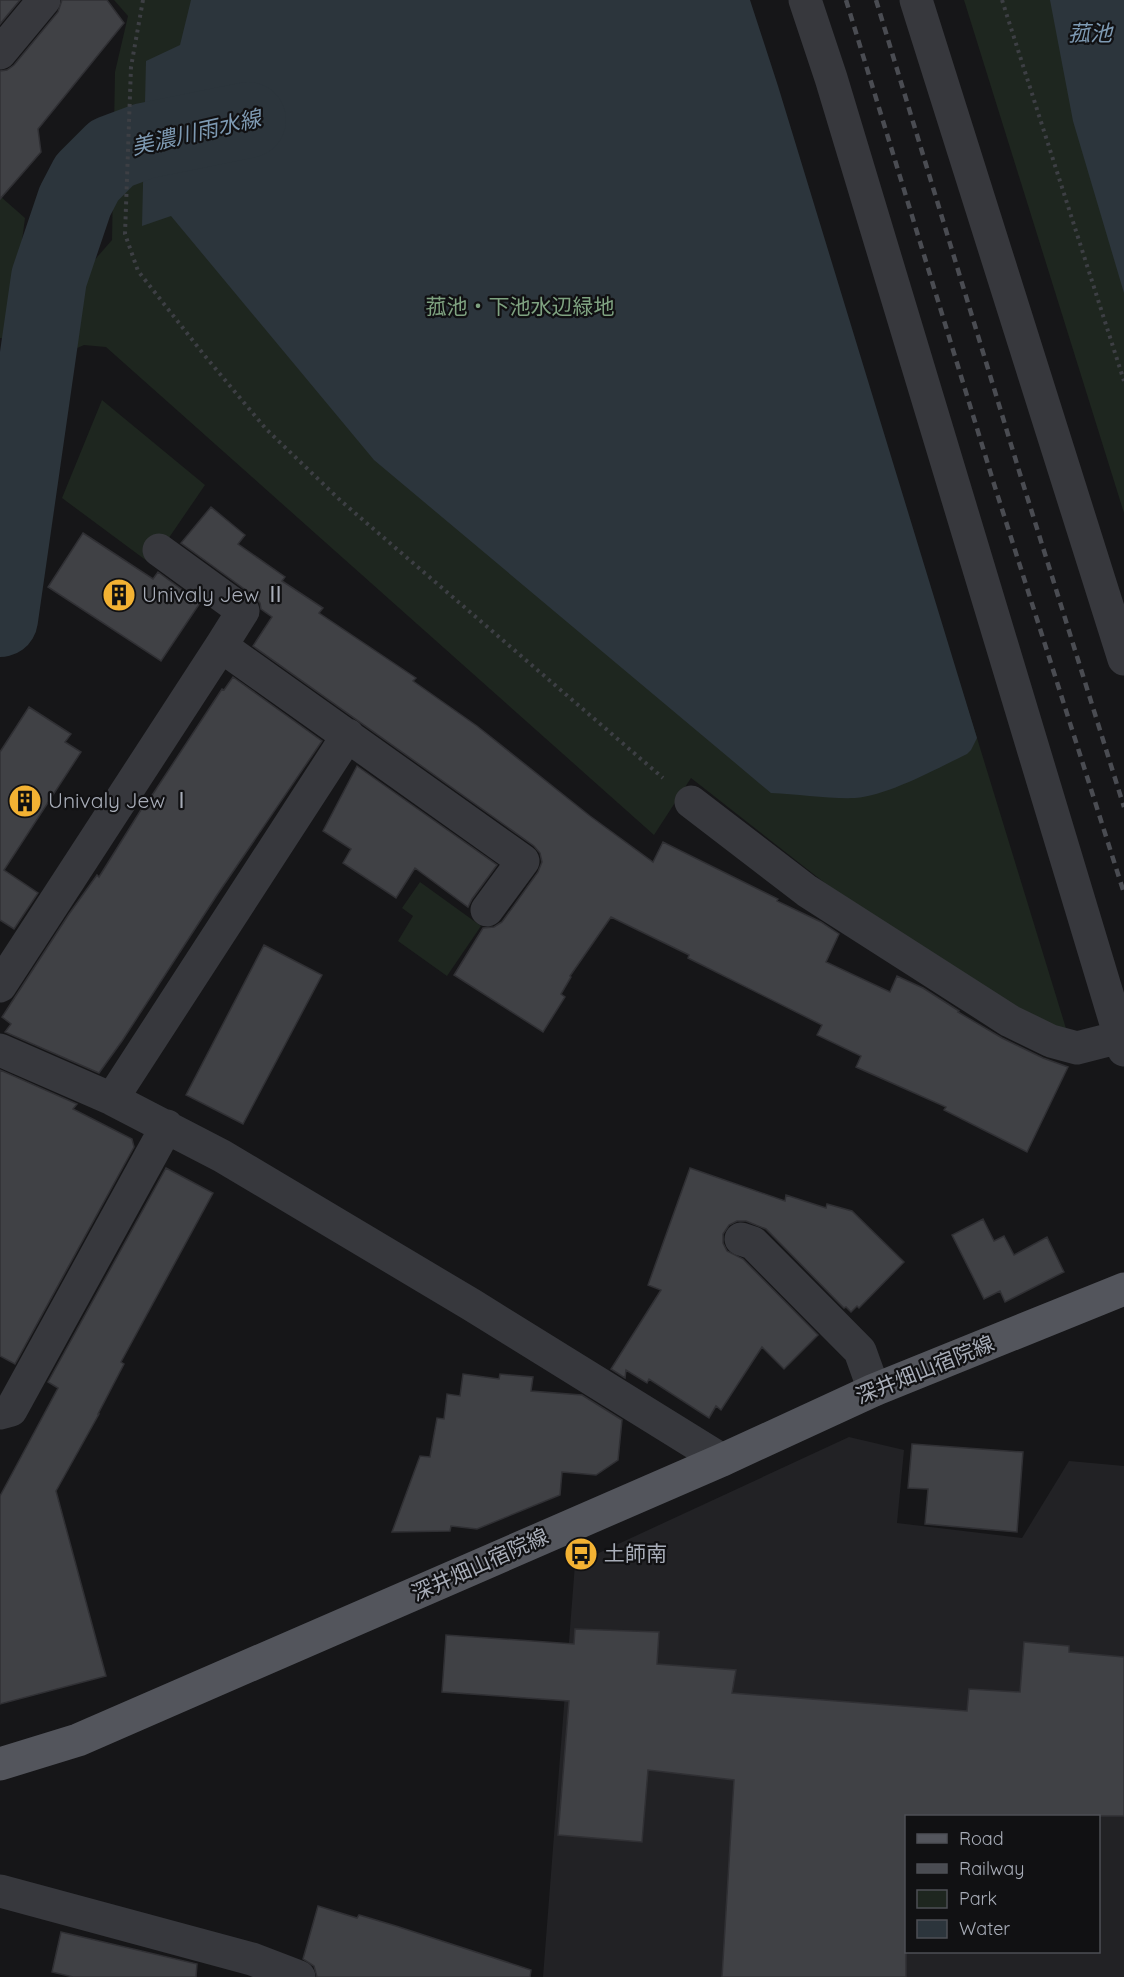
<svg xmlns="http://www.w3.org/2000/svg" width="1124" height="1977" font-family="Quicksand,'Noto Sans JP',sans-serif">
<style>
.built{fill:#222225;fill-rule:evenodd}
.green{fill:#1e261f}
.water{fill:#2c353c}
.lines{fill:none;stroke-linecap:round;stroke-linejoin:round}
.river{stroke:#2c353c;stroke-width:76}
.building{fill:#404145;stroke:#303034;stroke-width:1.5}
.path{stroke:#3d3f44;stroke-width:4;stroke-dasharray:3 4.5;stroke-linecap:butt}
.minor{stroke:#37383d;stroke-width:33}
.major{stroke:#53555c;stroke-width:33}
.rail{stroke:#4a4c52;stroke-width:4.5;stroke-dasharray:8 6;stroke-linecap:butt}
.labels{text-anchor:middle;stroke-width:4.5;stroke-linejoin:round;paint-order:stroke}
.park-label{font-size:21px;fill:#7fa381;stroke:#111113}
.poi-label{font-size:21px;fill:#a8adb8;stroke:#111113;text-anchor:start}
.street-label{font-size:21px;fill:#a8adb8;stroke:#111113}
.water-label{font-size:22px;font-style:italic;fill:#7e9ab3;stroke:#111113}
</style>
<rect width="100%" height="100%" fill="#161618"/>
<!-- built -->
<path class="built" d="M849,1437L904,1450L897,1523L1022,1538L1069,1461L1124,1466V1977H543L575,1564ZM906,1816H1098V1952H906Z"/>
<!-- green -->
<path class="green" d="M114,0H744L977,738L1068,1035L1062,1036L867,916L691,778L654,835L106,347L84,345L68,352L77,310L91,264L112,240L115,72L128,16Z
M964,0H1124V513Z
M0,196L25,218L9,339L0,338Z
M102,400L205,485L151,564L62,498Z
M420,882L481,926L447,976L398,941L413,916L402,908Z"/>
<!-- water -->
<path class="water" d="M191,0H750L778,86L977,738L971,750L967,754C938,768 887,796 855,798C829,799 798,794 771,793L374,460L171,216L142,226L146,61L180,45Z
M1050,0H1124V293L1073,121Z"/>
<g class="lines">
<!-- river -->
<path class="river" d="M0,619L49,278L75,201L87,178L112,153L144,141L248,120"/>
</g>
<!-- building -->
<path class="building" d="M0,0H20L0,24Z
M62,0H107L124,23L38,129L41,152L0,199V71L7,70L14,65L58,12Z
M211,507L245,535L238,544L285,577L282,581L323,608L319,613L416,678L413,681L477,726L590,816L653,862L663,842L778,899L777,901L821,922L839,934L826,962L890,992L897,976L923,988L959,1011L958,1012L1002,1038L1043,1058L1068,1067L1027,1152L944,1110L946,1107L856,1067L861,1056L817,1035L822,1025L688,958L689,955L611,917L570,976L571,977L561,994L565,997L543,1032L454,975L483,928L494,927L502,922L538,872L542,862L540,853L534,846L253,646L272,617L261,609L260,603L254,596L181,543Z
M83,533L153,579L158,572L200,603L161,661L48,587Z
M233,677L322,741L217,895L122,1041L99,1073L5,1032L11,1024L2,1017L15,997L69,914L97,875L99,877L144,805L145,806L222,689L224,690Z
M29,707L71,734L65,742L81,752L4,870L38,893L14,929L0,920V752Z
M357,766L497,865L472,899L468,907L415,868L396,898L343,863L351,849L323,831Z
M264,945L322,975L243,1124L186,1095Z
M0,1070L77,1104L73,1109L132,1139L134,1147L15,1364L0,1356Z
M166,1168L213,1193L121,1362L124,1364L98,1414H99L56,1491L106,1676L0,1704V1496L58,1388L48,1382Z
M690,1168L785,1201L786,1195L826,1208L827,1204L852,1211L904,1262L859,1308L857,1306L851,1312L846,1307L844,1308L766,1229L746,1221H737L729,1225L723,1234V1243L727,1251L743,1259L818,1335L784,1369L762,1347L721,1410L716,1406L709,1418L649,1379L647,1383L626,1370L625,1378L611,1369L661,1290L648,1285Z
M983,1219L994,1241L1004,1236L1014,1255L1047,1237L1064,1272L1005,1302L1000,1291L984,1299L952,1235Z
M463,1374L499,1379L500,1374L533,1377L531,1391L582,1395L622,1420L618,1460L596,1475L562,1472L560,1495L477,1529L451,1526L450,1531L392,1532L420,1456L430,1457L437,1418L444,1419L447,1394L460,1396Z
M912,1444L1023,1452L1017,1532L925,1524L928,1489L908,1488Z
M575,1629L659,1632L657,1664L736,1670L732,1693L967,1711L969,1689L1020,1692L1024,1642L1069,1646V1652L1124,1657V1816H906V1977H722L734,1780L648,1770L642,1842L558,1835L569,1701L442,1692L446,1635L574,1644Z
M318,1906L357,1918L359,1915L396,1926L531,1970L530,1977H317L314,1966L303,1959Z
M61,1932L197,1964L196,1977H73L52,1972Z"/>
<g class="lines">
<!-- path -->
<path class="path" d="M143,0L131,67L125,234L138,271L205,356L266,429L341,501L663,778
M1002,0L1124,381"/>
<!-- minor -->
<path class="minor" d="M805,0L831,78L1124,1050
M916,0L1124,659
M0,53L44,0
M159,550L243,611L221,646
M691,802L807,891L1010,1021L1051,1041L1077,1048L1120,1037
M0,986L221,646L523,861L487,910
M0,1050L112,1099L222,1156L472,1305L722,1460
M112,1099L348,735
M741,1239L753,1243L860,1351L874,1390
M0,1413L11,1410L167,1126
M0,1891L252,1959L299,1977"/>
<!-- major -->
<path class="major" d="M0,1764L78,1740L722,1460L874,1390L1124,1289"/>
<!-- rail -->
<path class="rail" d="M846,0L994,484L1124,893
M876,0L1020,474L1124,807"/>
</g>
<!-- icons -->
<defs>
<symbol id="building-disc" viewBox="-11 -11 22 22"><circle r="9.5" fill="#f3b233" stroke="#111113"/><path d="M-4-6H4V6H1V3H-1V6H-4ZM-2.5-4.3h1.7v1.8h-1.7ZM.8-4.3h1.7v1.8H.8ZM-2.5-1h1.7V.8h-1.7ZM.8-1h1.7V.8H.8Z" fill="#111"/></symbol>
<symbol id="bus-disc" viewBox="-11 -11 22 22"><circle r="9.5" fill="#f3b233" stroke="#111113"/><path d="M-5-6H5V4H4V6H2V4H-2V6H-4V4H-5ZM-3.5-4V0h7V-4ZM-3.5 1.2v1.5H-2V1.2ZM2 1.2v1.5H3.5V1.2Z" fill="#111"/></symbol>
</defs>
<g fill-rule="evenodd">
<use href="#building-disc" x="100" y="576" width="38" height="38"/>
<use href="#building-disc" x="6" y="782" width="38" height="38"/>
<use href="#bus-disc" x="562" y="1535" width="38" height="38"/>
</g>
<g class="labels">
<!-- park labels -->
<g class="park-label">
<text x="520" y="314">菰池・下池水辺緑地</text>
</g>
<!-- poi labels -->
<g class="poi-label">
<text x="142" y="602">Univaly Jew Ⅱ</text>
<text x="48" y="808">Univaly Jew Ⅰ</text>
<text x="604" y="1561">土師南</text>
</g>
<!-- street labels -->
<g class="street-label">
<text transform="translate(925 1370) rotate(-22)" y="7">深井畑山宿院線</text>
<text transform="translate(480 1565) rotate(-24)" y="7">深井畑山宿院線</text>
</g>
<!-- water labels -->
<g class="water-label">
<text x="1090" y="41">菰池</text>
<text transform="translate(196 132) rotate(-13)" y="8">美濃川雨水線</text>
</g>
</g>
<!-- legend -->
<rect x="905" y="1815" width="195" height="138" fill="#111113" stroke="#4d4f55" stroke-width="1.5"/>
<rect x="917" y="1834" width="30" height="9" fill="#53555c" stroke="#4d4f55" stroke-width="1.5"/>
<text x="959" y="1845" font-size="18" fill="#a8adb8">Road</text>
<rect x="917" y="1864" width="30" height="9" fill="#4a4c52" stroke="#4d4f55" stroke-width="1.5"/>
<text x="959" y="1875" font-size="18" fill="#a8adb8">Railway</text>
<rect x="917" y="1890" width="30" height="18" fill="#1e261f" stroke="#4d4f55" stroke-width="1.5"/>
<text x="959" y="1905" font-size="18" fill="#a8adb8">Park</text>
<rect x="917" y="1920" width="30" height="18" fill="#2c353c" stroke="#4d4f55" stroke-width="1.5"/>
<text x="959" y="1935" font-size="18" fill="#a8adb8">Water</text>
</svg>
